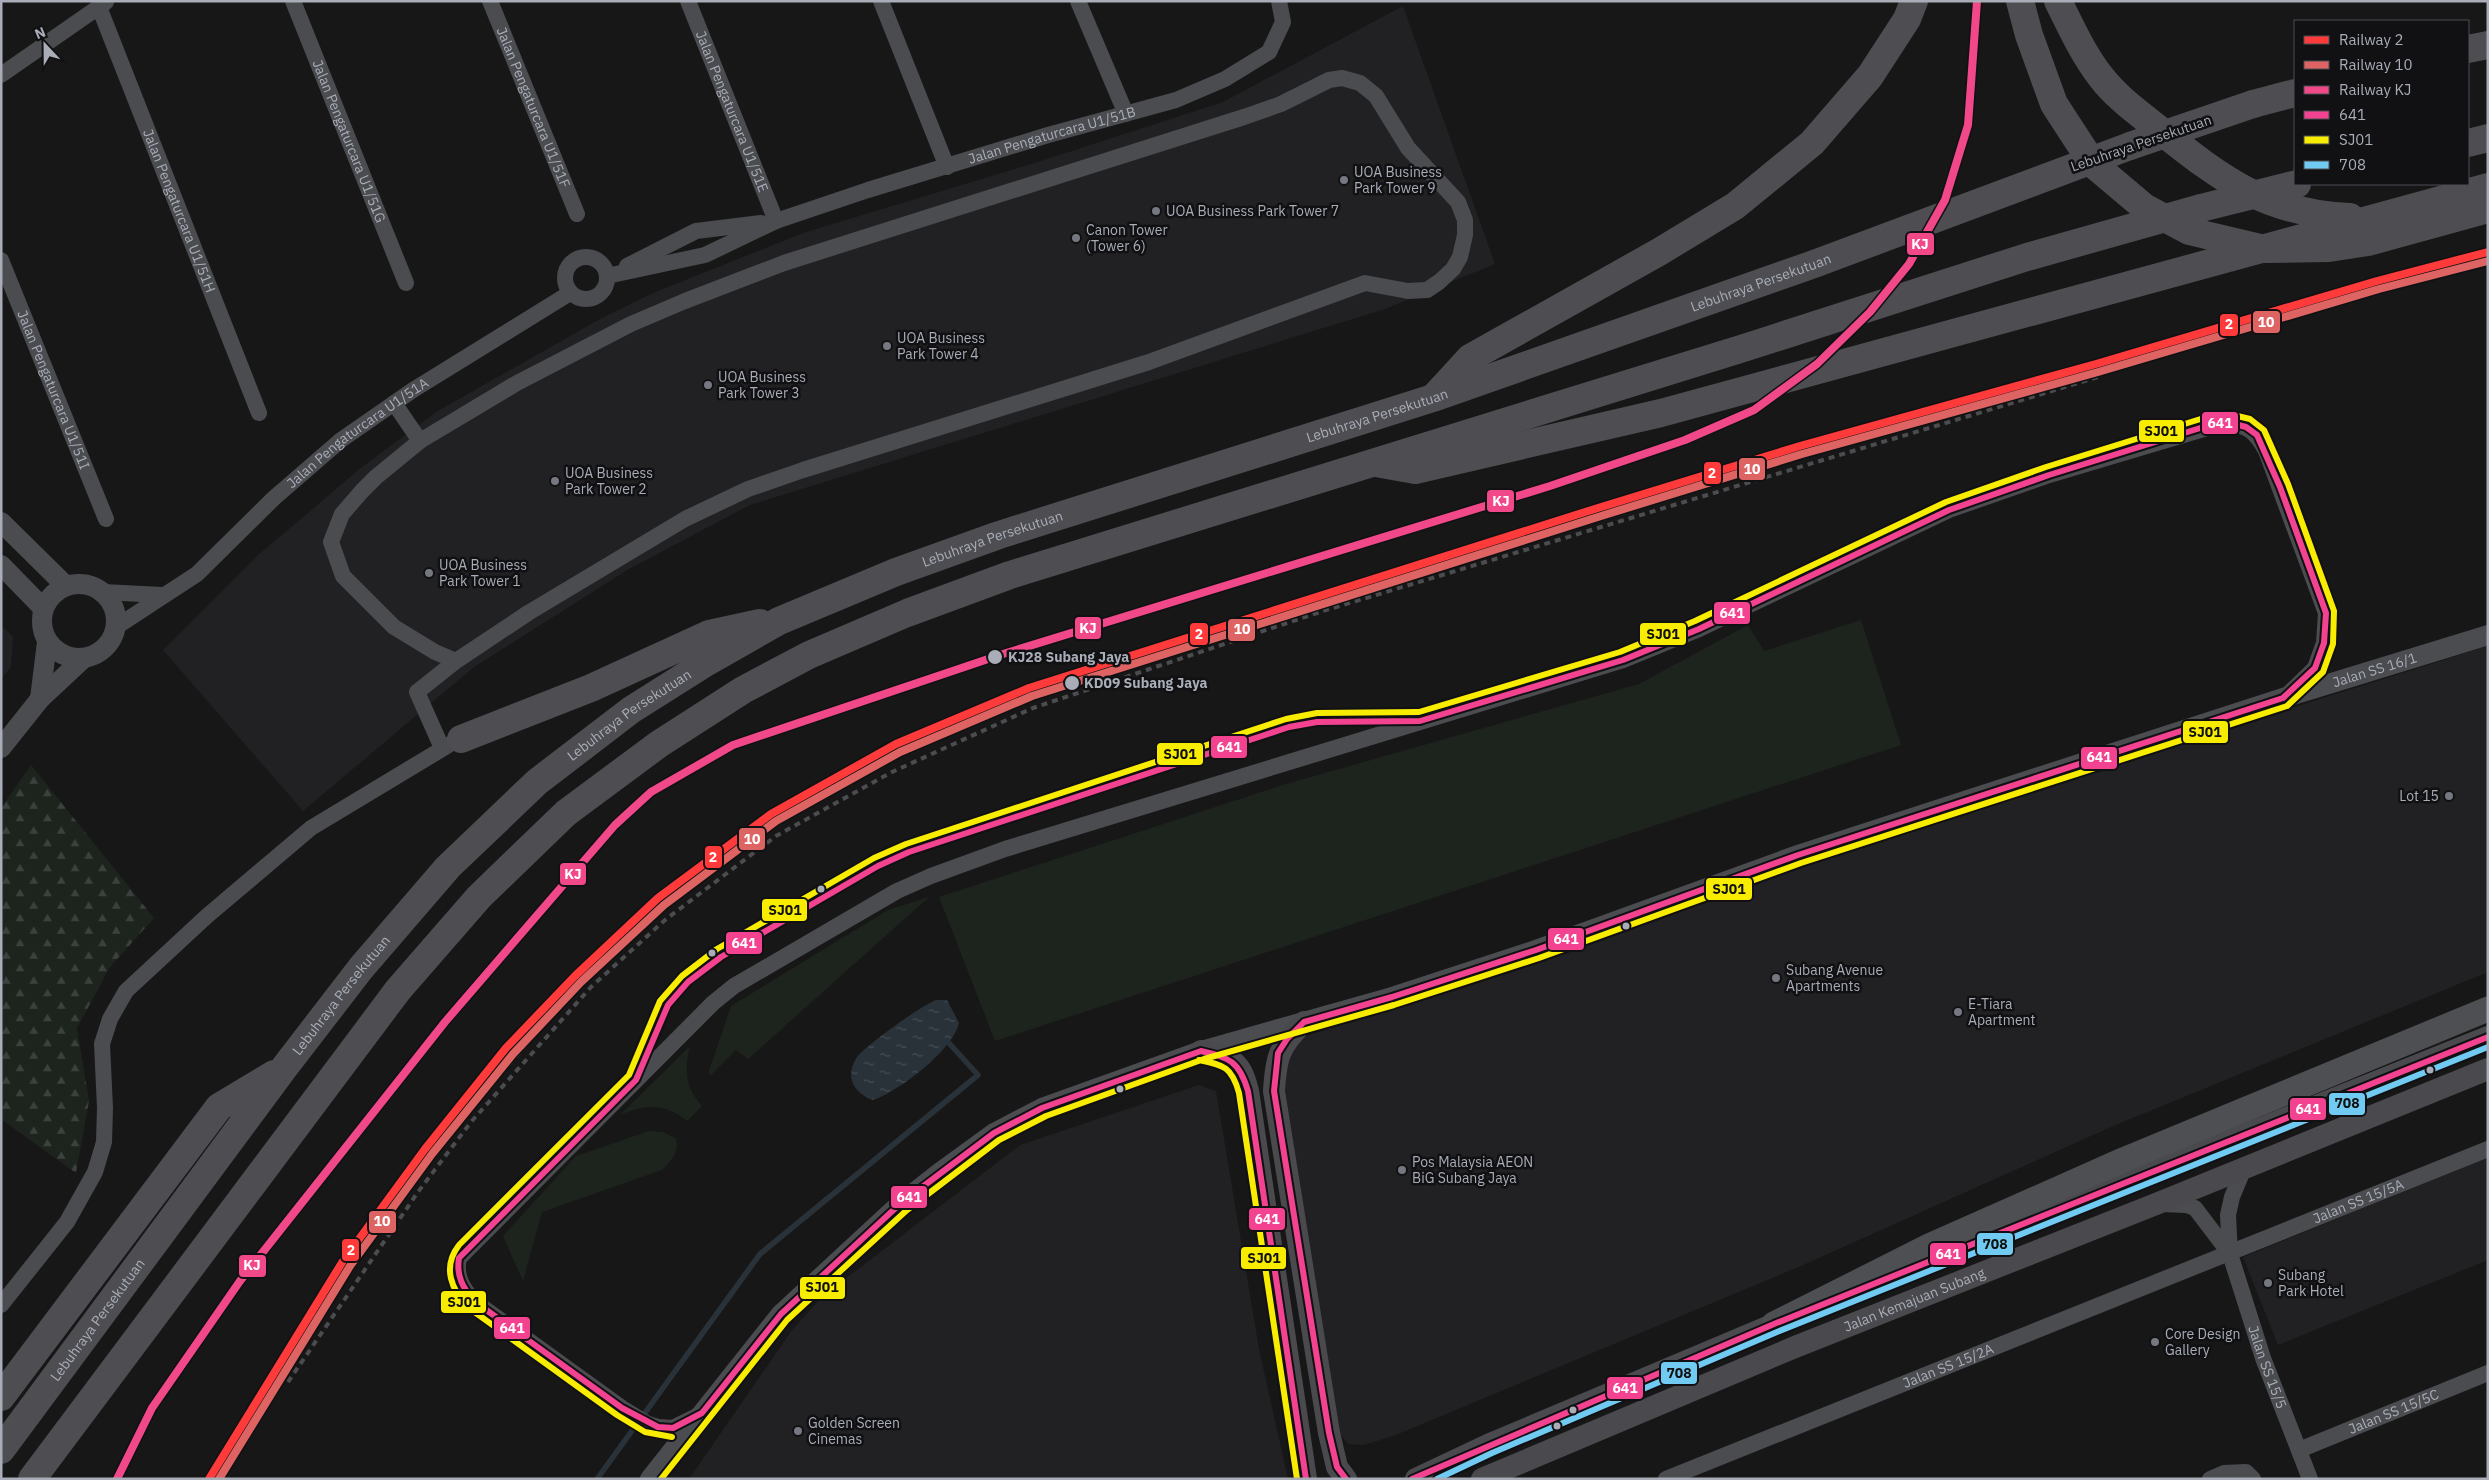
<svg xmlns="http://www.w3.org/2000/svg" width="2489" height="1480" font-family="'IBM Plex Sans',sans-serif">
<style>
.built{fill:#212123}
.grass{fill:#1d241e}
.forest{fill:url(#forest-firs)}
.water{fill:url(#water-ripples)}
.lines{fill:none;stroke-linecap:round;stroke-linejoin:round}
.stream{stroke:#2a3239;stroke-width:5.5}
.minor{stroke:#4b4c50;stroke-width:16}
.tertiary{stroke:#4b4c50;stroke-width:20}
.secondary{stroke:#4a4a4e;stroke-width:22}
.primary{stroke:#4d4f52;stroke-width:25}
.trunk{stroke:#4e4e52;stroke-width:28}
.rail{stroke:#4b4c4f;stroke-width:4;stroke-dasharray:6 5;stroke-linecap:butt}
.trunk-bridge{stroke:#4e4e52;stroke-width:28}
.bus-1-casing{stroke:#111113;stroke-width:10}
.bus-2-casing{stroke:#111113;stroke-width:10}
.bus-3-casing{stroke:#111113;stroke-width:10}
.bus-1{stroke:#f34290;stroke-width:6}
.bus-2{stroke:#f8ed00;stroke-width:6}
.bus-3{stroke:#71caf2;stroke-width:6}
.rail-1-casing{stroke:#111113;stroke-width:11}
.rail-2-casing{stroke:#111113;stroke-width:11}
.rail-3-casing{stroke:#111113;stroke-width:11}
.rail-1{stroke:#ff3a3a;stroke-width:8}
.rail-2{stroke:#de6464;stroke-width:8}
.rail-3{stroke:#f04888;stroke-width:8}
.poi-dot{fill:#757880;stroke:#111113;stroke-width:2}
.stop-dot{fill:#a8adb8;stroke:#111113;stroke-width:2}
.labels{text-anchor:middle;stroke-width:5;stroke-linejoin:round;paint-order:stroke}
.street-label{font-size:14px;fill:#a8adb8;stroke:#111113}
.poi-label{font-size:14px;fill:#a8adb8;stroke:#111113;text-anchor:start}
.stop-label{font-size:14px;font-weight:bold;fill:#a8adb8;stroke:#111113;text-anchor:start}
.line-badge{stroke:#111113;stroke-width:2}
.badge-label{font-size:14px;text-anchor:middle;font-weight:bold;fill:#fff}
.pale-badge-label{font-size:14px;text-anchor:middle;font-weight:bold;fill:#111}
</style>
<defs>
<pattern id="forest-firs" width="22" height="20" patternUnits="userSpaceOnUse" patternTransform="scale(1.25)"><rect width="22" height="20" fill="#1d241e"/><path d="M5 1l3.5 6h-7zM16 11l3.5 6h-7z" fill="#3b413d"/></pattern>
<pattern id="water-ripples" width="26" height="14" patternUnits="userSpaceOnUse" patternTransform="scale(1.25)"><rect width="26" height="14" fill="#2a3239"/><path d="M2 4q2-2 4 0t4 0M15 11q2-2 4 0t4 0" fill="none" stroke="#464d54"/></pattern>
</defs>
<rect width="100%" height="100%" fill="#171717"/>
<!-- built -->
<path class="built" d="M1403,6L1495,264L1385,309L750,505L629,569L474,667L303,811L163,650L257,556L362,467L436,412L600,319L653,293L803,233L1044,160L1223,102Z
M1,625L13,637L11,667L1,679Z
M2488,646V972L2111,1127L1801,1266L1396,1435L1364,1445L1348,1444L1338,1432L1282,1069L1300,1038L1579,946L1902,831Z
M1199,1085L1216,1091L1259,1349L1288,1479H689L792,1330L823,1296L1020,1145Z
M2488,1157V1260L2278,1345L2243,1257Z"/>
<!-- grass -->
<path class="grass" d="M1861,620L1901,745L995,1041L939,897L1286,784L1639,684L1748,625L1764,651Z
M929,897L748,1059L736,1050L710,1076L709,1071L731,1006L888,910Z
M690,1046C684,1070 685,1087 702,1106L687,1121C665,1103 645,1104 620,1115Z
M649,1131L664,1132L676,1139C679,1153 672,1160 662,1170L542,1212L523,1281L503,1236L576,1156Z"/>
<!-- forest -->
<path class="forest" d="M31,765L154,918L110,967L77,1028L89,1101L76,1173L1,1119V808Z"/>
<!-- water -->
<path class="water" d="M936,1000H947L959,1023C952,1051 899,1091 873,1100C854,1093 844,1077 857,1057C865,1046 922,1005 936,1000Z"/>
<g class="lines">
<!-- stream -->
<path class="stream" d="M597,1479L760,1254L978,1075L948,1042"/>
<!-- minor -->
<g class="minor">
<path id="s1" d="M293,1L406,283"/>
<path id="s2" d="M490,1L577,214"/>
<path id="s3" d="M688,1L776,221"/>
<path d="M881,1L947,167"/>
<path d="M1078,1L1126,114"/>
<path id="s4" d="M99,7L259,413"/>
<path d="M1,75L106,2"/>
<circle cx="586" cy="278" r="21"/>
<path id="s5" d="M1,260L106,519"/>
<path d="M627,266L696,231L761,223"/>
<path id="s6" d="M607,276L705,255L776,221L868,190L1048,135L1176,100L1225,79L1269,52L1283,22L1279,1"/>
<path d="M394,403L420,441"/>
<path d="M103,592L162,595"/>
<path id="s7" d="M116,627L197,574L274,498L341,440L413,390L570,293"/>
<path d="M442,748L417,692L456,661L528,613L685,519L748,489L803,470L1149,362L1365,283L1408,291L1427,290L1439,282L1453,269L1460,257L1465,235V220L1458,202L1408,148L1376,96L1360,83L1342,78L1329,80L1281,104L1244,117L784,263L685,301L631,324L517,383L420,441L376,477L362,491L342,514L331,542L343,576L394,627L435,652L456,661"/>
<path id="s8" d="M2244,1168L2232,1197L2228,1215L2230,1254L2263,1358L2310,1479"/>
<path d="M2163,1204L2186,1205L2195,1208L2230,1254"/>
<path d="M1,1305L67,1222L95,1172L104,1142L105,1108L102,1044L110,1019L126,991L207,916L311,828L452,743"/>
<path d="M699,1415L673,1428L658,1427L648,1424L622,1408L474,1301C462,1288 455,1275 459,1258L713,1003L734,986L897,891L931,876L1005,849L1623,660L1699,629L1949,510L2049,475L2227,422C2249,427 2255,431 2266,451L2326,613L2324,643L2315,668L2285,697"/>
<path id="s9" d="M2299,1450L2488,1373"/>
<path id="s10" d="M1666,1479L2488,1149"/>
<path d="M2210,1479L2224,1473L2246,1472L2253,1479"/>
</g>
<!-- tertiary -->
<g class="tertiary">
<path d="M1,522L66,586"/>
<path d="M1,565L43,608"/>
<circle cx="79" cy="621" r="37"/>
<path d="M40,699L47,642"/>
<path d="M1,748L40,699L84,658"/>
<path id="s11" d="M650,1479L781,1314L901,1203L939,1173L994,1133L1042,1108L1201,1051L1392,997L1536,950L1798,855L2283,698L2488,635"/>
</g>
<!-- secondary -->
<g class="secondary">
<path d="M1304,1022C1279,1046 1276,1057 1274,1091L1329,1433L1337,1467L1346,1479"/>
<path d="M1201,1051C1232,1058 1240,1059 1248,1091L1306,1479"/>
<path d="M1888,1278L2488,1037"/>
<path d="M1416,1479L1488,1445L1791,1317"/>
<path id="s12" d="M1482,1479L1795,1347L2156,1204L2488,1069"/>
</g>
<!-- primary -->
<path class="primary" d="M1774,1324L1929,1246L2123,1160L2488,1009"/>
<!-- trunk -->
<g class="trunk">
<path d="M2058,1C2071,27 2083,54 2101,77C2117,98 2140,114 2161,131C2224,181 2266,213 2350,217"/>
<path d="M2468,49L2488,45"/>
<path d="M2253,104L2295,93"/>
<path d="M2468,143L2488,138"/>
<path d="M1436,395L1470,358L1659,252L1735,206L1812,143L1870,76L1907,19L1914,1"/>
<path d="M1376,463L1415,470L1661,413L2488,187"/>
<path d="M461,739L591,688L709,634L760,623"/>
<path d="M1,1397L219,1107L274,1074"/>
<path id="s13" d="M1,1450L284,1068L361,968L448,867L537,782L631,710L707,662L779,621L896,572L999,535L1433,398L1814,264L2130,146"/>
<path d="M32,1479L398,990L479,897L566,813L659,744L743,690L809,655L907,613L1010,575L1747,347L2027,257L2201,208"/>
</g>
<!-- rail -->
<path class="rail" d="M276,1372L462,1118L581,982L659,912L761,833L882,763L1025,699L1364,589L1609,517L2096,364
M288,1382L418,1192L471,1122L591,987L665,920L776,836L892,772L1033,708L1323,611L2098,377"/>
<!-- trunk-bridge -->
<path class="trunk-bridge" d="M2020,1L2029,35L2054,104L2093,164L2144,207L2189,231L2265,249L2329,248L2368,242L2488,209
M2130,146L2253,104
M2201,208L2297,184"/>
<defs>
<path id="bus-1" d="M1306,1479L1248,1091C1239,1061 1230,1058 1201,1051L1042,1108L994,1133L901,1203L781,1314L702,1413L673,1428L658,1427L622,1408L474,1301C463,1288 456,1276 459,1258L636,1080L668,1005L688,982L721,957L878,866L909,852L1289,727L1317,722L1420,721L1623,660L1699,629L1949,510L2049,475L2210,425L2227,422L2246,427L2257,435L2280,487L2326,613L2324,643L2315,668L2283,698L1798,855L1536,950L1392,997L1304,1022L1287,1039L1278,1053L1274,1091L1329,1433L1337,1467L1346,1479
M1412,1479L1774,1324L2488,1037"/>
<path id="bus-2" d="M1199,1060C1224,1065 1232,1067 1239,1093L1297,1479
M661,1479L787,1320L907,1210L999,1140L1046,1116L1204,1059L1394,1005L1539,958L1801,863L2287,706L2323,672L2333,644L2334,611L2288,484L2264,430L2250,419L2229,414L2207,417L2046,467L1946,502L1695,621L1620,652L1419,712L1317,713L1286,719L906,844L874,858L717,949L682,976L660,1001L629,1075L459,1245C442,1267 451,1290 469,1308L617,1415L645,1432L672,1437"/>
<path id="bus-3" d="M1437,1479L1492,1453L1777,1332L2488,1047"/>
</defs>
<!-- bus-1 casing -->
<use href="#bus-1" class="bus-1-casing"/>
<!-- bus-2 casing -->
<use href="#bus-2" class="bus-2-casing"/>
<!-- bus-3 casing -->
<use href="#bus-3" class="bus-3-casing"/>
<!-- bus-1 -->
<use href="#bus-1" class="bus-1"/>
<!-- bus-2 -->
<use href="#bus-2" class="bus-2"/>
<!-- bus-3 -->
<use href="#bus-3" class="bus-3"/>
<defs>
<path id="rail-1" d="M209,1479L343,1261L425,1149L506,1048L575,976L658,898L771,814L896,744L1029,688L1598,508L1800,446L2096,364L2377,281L2488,252"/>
<path id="rail-2" d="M219,1479L350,1266L432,1154L513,1054L581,982L664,905L776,821L900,752L1032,696L1601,516L1802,454L2098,372L2379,289L2488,261"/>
<path id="rail-3" d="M117,1479L152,1408L240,1281L445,1022L615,825L651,792L733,745L1003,654L1550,486L1685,440L1754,410L1817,364L1870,312L1909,264L1945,200L1968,125L1977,1"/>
</defs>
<!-- rail-1 casing -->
<use href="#rail-1" class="rail-1-casing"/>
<!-- rail-2 casing -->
<use href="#rail-2" class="rail-2-casing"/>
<!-- rail-3 casing -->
<use href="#rail-3" class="rail-3-casing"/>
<!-- rail-1 -->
<use href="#rail-1" class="rail-1"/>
<!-- rail-2 -->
<use href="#rail-2" class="rail-2"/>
<!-- rail-3 -->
<use href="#rail-3" class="rail-3"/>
</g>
<!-- markers -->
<g class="poi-dot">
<circle cx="1344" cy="180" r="5"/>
<circle cx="1156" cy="211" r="5"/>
<circle cx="1076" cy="238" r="5"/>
<circle cx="887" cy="346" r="5"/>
<circle cx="708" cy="385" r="5"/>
<circle cx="555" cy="481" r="5"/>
<circle cx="429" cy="573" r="5"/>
<circle cx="2449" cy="796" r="5"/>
<circle cx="1776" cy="978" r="5"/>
<circle cx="1958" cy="1012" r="5"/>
<circle cx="1402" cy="1170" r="5"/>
<circle cx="2268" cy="1283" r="5"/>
<circle cx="2155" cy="1342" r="5"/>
<circle cx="798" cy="1431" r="5"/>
</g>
<g class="stop-dot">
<circle cx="995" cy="657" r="8"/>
<circle cx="1072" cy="683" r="8"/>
<circle cx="821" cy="889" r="4.5"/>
<circle cx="1626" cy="926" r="4.5"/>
<circle cx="712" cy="953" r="4.5"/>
<circle cx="2430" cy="1070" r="4.5"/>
<circle cx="1120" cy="1089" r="4.5"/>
<circle cx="1573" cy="1410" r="4.5"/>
<circle cx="1557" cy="1426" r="4.5"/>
</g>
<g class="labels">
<!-- street labels -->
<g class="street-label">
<text dy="5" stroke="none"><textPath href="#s2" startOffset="115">Jalan Pengaturcara U1/51F</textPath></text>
<text dy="5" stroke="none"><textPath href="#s3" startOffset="119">Jalan Pengaturcara U1/51E</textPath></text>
<text dy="5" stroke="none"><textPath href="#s6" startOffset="468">Jalan Pengaturcara U1/51B</textPath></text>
<text dy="5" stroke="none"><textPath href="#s1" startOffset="151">Jalan Pengaturcara U1/51G</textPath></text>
<text transform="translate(2141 143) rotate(-19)" y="5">Lebuhraya Persekutuan</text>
<text dy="5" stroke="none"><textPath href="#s4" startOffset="219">Jalan Pengaturcara U1/51H</textPath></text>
<text dy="5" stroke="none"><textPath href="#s13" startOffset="2188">Lebuhraya Persekutuan</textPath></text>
<text dy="5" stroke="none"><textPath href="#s5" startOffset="140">Jalan Pengaturcara U1/51I</textPath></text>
<text dy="5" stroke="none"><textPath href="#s13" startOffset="1782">Lebuhraya Persekutuan</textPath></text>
<text dy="5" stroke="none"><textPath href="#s7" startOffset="311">Jalan Pengaturcara U1/51A</textPath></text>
<text dy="5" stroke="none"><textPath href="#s13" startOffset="1378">Lebuhraya Persekutuan</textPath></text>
<text dy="5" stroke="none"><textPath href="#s11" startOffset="1948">Jalan SS 16/1</textPath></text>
<text dy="5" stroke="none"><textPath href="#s13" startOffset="972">Lebuhraya Persekutuan</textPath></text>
<text dy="5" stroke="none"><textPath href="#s13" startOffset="568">Lebuhraya Persekutuan</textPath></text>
<text dy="5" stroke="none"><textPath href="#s10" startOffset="746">Jalan SS 15/5A</textPath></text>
<text dy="5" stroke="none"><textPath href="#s12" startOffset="468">Jalan Kemajuan Subang</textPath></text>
<text dy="5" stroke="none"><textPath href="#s13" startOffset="162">Lebuhraya Persekutuan</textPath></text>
<text dy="5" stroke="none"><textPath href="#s10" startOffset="304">Jalan SS 15/2A</textPath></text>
<text dy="5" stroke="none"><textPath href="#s8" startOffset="208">Jalan SS 15/5</textPath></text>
<text dy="5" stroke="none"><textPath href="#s9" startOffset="102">Jalan SS 15/5C</textPath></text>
</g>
<!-- poi labels -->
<g class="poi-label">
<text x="1354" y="177">UOA Business<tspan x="1354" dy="16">Park Tower 9</tspan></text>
<text x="1166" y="216">UOA Business Park Tower 7</text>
<text x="1086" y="235">Canon Tower<tspan x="1086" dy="16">(Tower 6)</tspan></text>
<text x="897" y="343">UOA Business<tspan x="897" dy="16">Park Tower 4</tspan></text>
<text x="718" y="382">UOA Business<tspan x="718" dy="16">Park Tower 3</tspan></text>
<text x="565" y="478">UOA Business<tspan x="565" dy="16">Park Tower 2</tspan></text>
<text x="439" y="570">UOA Business<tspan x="439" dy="16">Park Tower 1</tspan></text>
<text x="2439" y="801" text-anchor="end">Lot 15</text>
<text x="1786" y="975">Subang Avenue<tspan x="1786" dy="16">Apartments</tspan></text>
<text x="1968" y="1009">E-Tiara<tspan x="1968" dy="16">Apartment</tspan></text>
<text x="1412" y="1167">Pos Malaysia AEON<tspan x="1412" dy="16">BiG Subang Jaya</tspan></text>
<text x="2278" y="1280">Subang<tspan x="2278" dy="16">Park Hotel</tspan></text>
<text x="2165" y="1339">Core Design<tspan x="2165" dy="16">Gallery</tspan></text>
<text x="808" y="1428">Golden Screen<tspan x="808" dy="16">Cinemas</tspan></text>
</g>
<!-- stop labels -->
<g class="stop-label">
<text x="1008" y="662">KJ28 Subang Jaya</text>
<text x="1084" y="688">KD09 Subang Jaya</text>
</g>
</g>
<g class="line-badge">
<rect x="1906" y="232" width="29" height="24" rx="5" fill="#f04888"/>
<rect x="2252" y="310" width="29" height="24" rx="5" fill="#de6464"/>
<rect x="2219" y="313" width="20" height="24" rx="5" fill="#ff3a3a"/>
<rect x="2201" y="411" width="38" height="24" rx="5" fill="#f34290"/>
<rect x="2138" y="419" width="47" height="24" rx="5" fill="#f8ed00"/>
<rect x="1738" y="457" width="28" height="24" rx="5" fill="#de6464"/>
<rect x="1703" y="461" width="19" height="24" rx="5" fill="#ff3a3a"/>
<rect x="1486" y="489" width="29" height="24" rx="5" fill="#f04888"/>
<rect x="1713" y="601" width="38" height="24" rx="5" fill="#f34290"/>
<rect x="1074" y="616" width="28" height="24" rx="5" fill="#f04888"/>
<rect x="1227" y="618" width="29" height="24" rx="5" fill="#de6464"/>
<rect x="1639" y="622" width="48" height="24" rx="5" fill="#f8ed00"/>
<rect x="1189" y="622" width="20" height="24" rx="5" fill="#ff3a3a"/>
<rect x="2182" y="720" width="47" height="24" rx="5" fill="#f8ed00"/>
<rect x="1210" y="735" width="38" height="24" rx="5" fill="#f34290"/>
<rect x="1156" y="742" width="48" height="24" rx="5" fill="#f8ed00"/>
<rect x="2080" y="746" width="38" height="24" rx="5" fill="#f34290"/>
<rect x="738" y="827" width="28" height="24" rx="5" fill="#de6464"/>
<rect x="704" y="845" width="19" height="24" rx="5" fill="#ff3a3a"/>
<rect x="559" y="862" width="28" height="24" rx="5" fill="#f04888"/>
<rect x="1705" y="877" width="48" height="24" rx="5" fill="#f8ed00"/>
<rect x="761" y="898" width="47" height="24" rx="5" fill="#f8ed00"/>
<rect x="1547" y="927" width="38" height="24" rx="5" fill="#f34290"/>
<rect x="725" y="931" width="38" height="24" rx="5" fill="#f34290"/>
<rect x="2328" y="1092" width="38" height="24" rx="5" fill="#71caf2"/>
<rect x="2289" y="1097" width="38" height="24" rx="5" fill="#f34290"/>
<rect x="890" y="1185" width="38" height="24" rx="5" fill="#f34290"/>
<rect x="1248" y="1207" width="38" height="24" rx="5" fill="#f34290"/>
<rect x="368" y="1210" width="29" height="24" rx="5" fill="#de6464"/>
<rect x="1976" y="1232" width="38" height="24" rx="5" fill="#71caf2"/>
<rect x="341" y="1238" width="19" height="24" rx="5" fill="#ff3a3a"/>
<rect x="1929" y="1242" width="38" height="24" rx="5" fill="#f34290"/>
<rect x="1240" y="1246" width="47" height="24" rx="5" fill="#f8ed00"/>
<rect x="238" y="1254" width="29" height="24" rx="5" fill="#f04888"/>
<rect x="799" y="1276" width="47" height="24" rx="5" fill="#f8ed00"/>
<rect x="440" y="1290" width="47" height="24" rx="5" fill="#f8ed00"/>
<rect x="493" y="1316" width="38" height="24" rx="5" fill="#f34290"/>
<rect x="1660" y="1361" width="38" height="24" rx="5" fill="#71caf2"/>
<rect x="1606" y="1376" width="38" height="24" rx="5" fill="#f34290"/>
</g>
<g class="badge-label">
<text x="1920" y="249">KJ</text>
<text x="2266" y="327">10</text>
<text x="2229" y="329">2</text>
<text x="2220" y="428">641</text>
<text x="1752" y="474">10</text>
<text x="1712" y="478">2</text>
<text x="1501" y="506">KJ</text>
<text x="1732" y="618">641</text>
<text x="1088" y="633">KJ</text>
<text x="1242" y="634">10</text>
<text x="1199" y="639">2</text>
<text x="1229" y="752">641</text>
<text x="2099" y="762">641</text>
<text x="752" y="844">10</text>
<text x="713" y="862">2</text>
<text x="573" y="879">KJ</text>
<text x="1566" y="944">641</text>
<text x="744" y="948">641</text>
<text x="2308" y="1114">641</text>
<text x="909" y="1202">641</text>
<text x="1267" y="1224">641</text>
<text x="382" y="1226">10</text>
<text x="351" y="1255">2</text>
<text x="1948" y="1259">641</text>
<text x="252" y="1270">KJ</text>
<text x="512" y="1333">641</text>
<text x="1625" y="1393">641</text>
</g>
<g class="pale-badge-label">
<text x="2161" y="436">SJ01</text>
<text x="1663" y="639">SJ01</text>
<text x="2205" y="737">SJ01</text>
<text x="1180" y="759">SJ01</text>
<text x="1729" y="894">SJ01</text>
<text x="785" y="915">SJ01</text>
<text x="2347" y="1108">708</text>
<text x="1995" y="1249">708</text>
<text x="1264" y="1263">SJ01</text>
<text x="822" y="1292">SJ01</text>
<text x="464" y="1307">SJ01</text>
<text x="1679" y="1378">708</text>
</g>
<!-- border -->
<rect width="2489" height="1480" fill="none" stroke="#a8adb8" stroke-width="5"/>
<!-- legend -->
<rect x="2294" y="20" width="175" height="165" fill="#111113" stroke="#4d4f55"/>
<rect x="2304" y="36" width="25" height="8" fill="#ff3a3a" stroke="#4d4f55"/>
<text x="2339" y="45" font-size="15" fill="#a8adb8">Railway 2</text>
<rect x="2304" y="61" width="25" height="8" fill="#de6464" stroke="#4d4f55"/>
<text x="2339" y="70" font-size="15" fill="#a8adb8">Railway 10</text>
<rect x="2304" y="86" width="25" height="8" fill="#f04888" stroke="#4d4f55"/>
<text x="2339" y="95" font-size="15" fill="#a8adb8">Railway KJ</text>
<rect x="2304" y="111" width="25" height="8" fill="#f34290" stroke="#4d4f55"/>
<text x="2339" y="120" font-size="15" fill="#a8adb8">641</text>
<rect x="2304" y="136" width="25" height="8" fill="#f8ed00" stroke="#4d4f55"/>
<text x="2339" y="145" font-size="15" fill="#a8adb8">SJ01</text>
<rect x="2304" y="161" width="25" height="8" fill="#71caf2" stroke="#4d4f55"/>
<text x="2339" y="170" font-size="15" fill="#a8adb8">708</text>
<!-- north arrow -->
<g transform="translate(45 45) rotate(338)" stroke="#111113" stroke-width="4" paint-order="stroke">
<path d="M0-4L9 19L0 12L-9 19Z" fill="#a8adb8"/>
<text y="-8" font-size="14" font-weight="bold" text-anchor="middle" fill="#a8adb8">N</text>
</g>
</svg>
